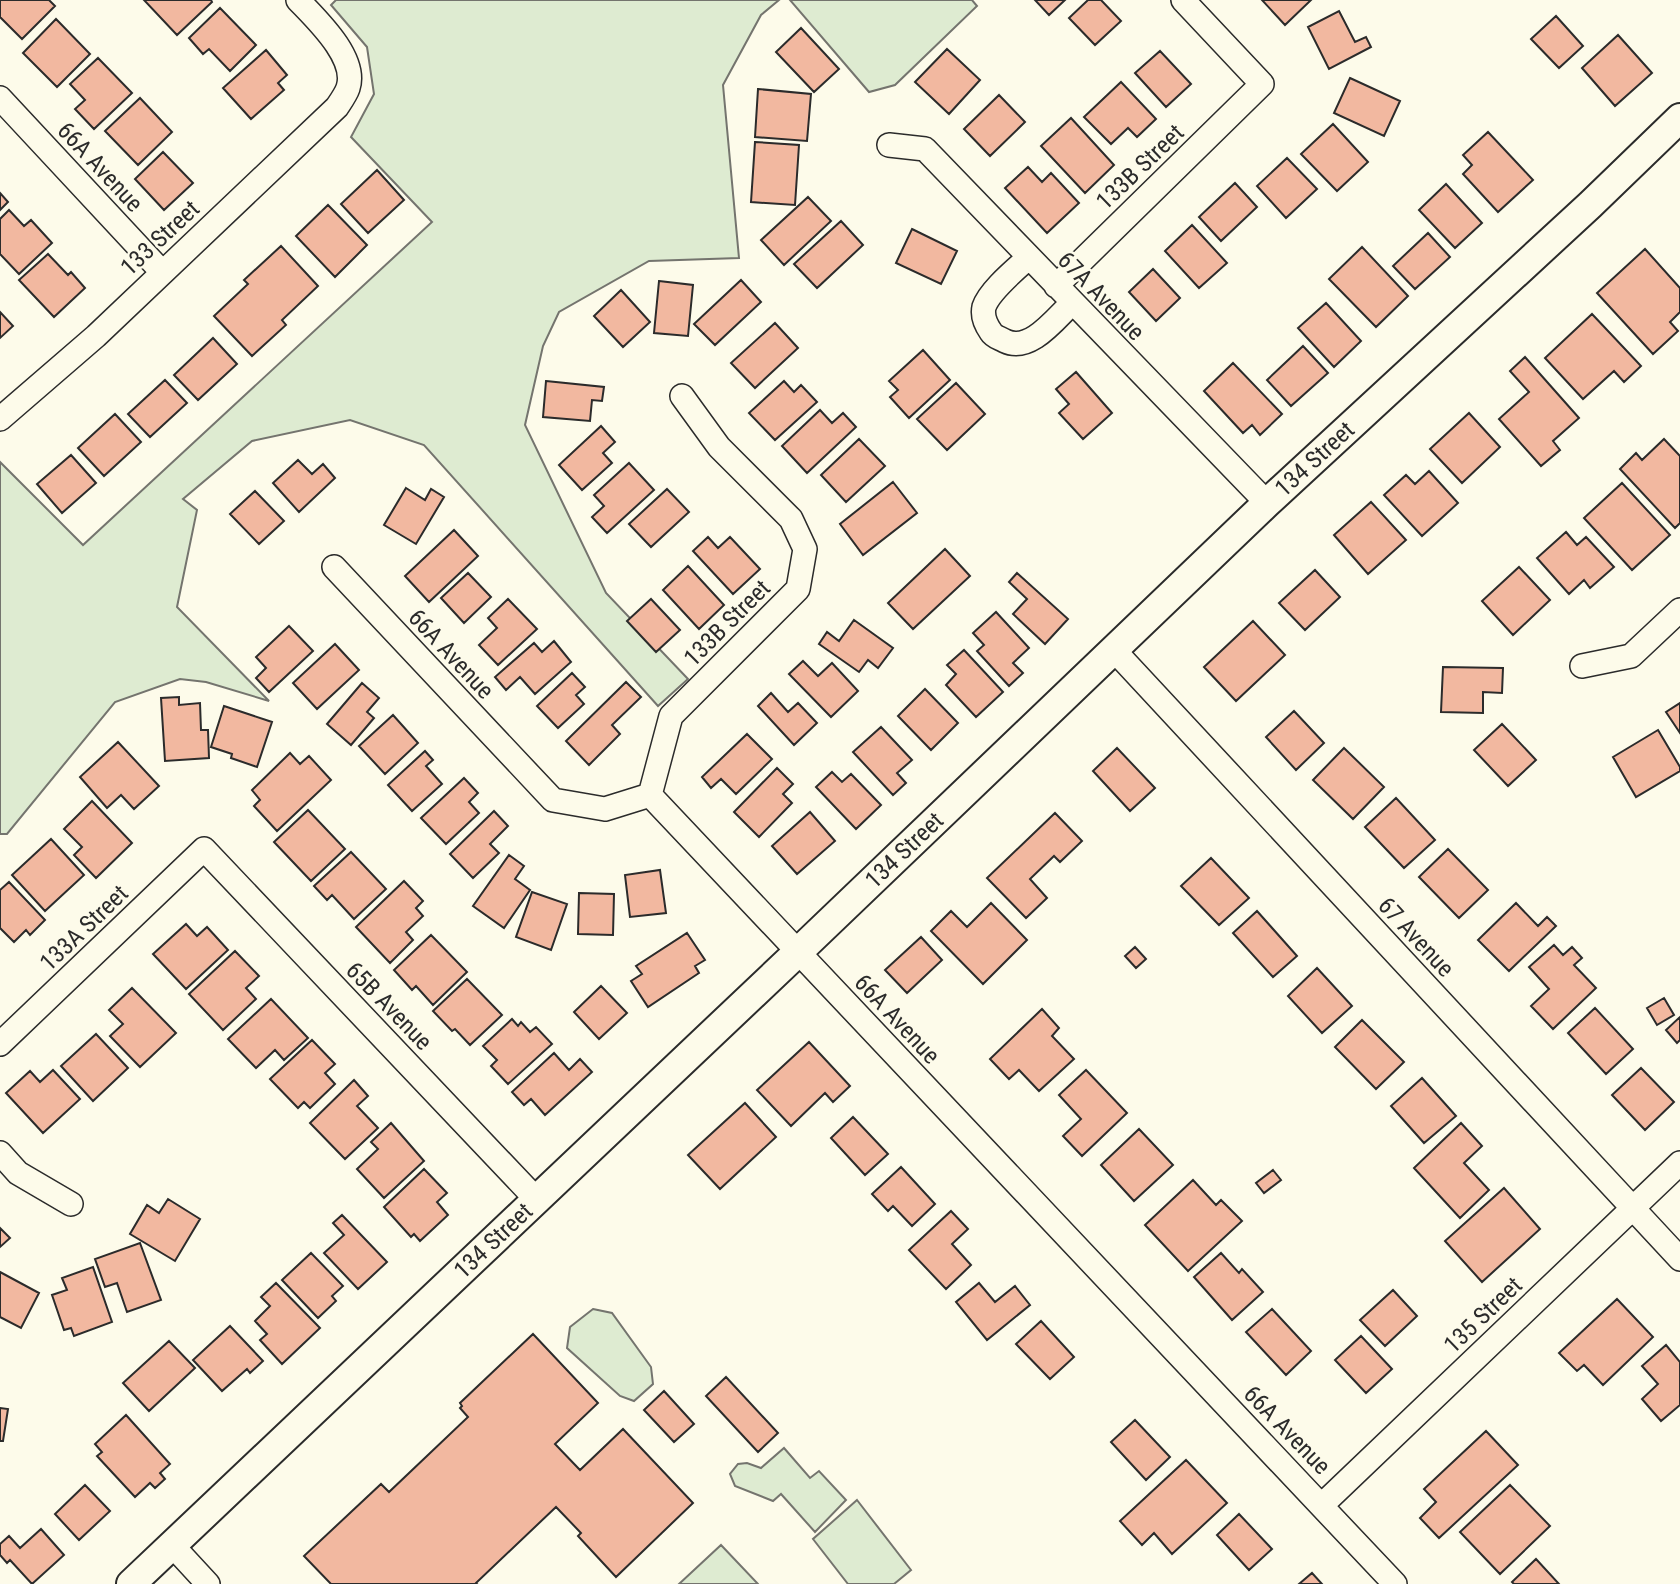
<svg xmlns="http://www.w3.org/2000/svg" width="1680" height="1584" font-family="'Roboto Condensed',sans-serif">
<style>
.green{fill:#deebd1;stroke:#74746e;stroke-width:2}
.building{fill:#f2b8a0;stroke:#2b2b2b;stroke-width:2}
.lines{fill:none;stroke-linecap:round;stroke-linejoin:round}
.minor-casing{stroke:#2b2b2b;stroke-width:26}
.tertiary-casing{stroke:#2b2b2b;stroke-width:32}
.minor{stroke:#fdfbea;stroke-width:23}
.tertiary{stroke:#fdfbea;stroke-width:28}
.labels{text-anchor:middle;stroke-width:5;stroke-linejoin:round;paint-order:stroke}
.street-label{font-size:24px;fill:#2b2b2b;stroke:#fdfbea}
</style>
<rect width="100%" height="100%" fill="#fdfbea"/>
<!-- green -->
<path class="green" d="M336,0H779L761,15L723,85L739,258L649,261L559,312L543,346L525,425L606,593L688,679L658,706L424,445L350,420L252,441L183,499L197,510L177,607L269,701L206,682L180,679L115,702L7,834H0V462L83,545L432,222L351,137L374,94L367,47L331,5Z
M790,0H972L977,6L895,85L869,92Z
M593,1309L612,1313L651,1367L653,1384L634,1401L620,1396L567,1348L570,1327Z
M784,1448L810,1478L819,1471L846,1500L815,1532L781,1494L773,1501L735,1486L730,1474L738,1464L747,1463L761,1468Z
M857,1500L911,1570L894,1584H848L813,1539Z
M721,1545L758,1584H679Z"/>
<!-- building -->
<path class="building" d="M0,0H49L55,6L22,39L0,17Z
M144,0H211L212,2L177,35Z
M1035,0H1065L1049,15Z
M1088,0H1101L1121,21L1095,45L1069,18Z
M1262,0H1311L1285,25Z
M220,8L256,45L230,71L209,49L203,54L189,38Z
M1339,11L1355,42L1366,37L1371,47L1329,69L1308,27Z
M1556,16L1583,46L1559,68L1531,39Z
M56,19L90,54L57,87L23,53Z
M801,28L839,69L814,92L776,52Z
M1618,35L1652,73L1615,106L1582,68Z
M947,49L980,80L949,114L915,82Z
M266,50L287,75L278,83L284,90L251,119L223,88Z
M1160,51L1191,84L1166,107L1135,73Z
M98,58L132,93L94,129L75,109L85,100L70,84Z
M1350,78L1400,101L1384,136L1334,113Z
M1121,82L1156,119L1137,137L1128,128L1111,144L1084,117Z
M758,89L811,94L807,141L755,137Z
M999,95L1025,122L990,156L964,129Z
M140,98L172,132L138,165L105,131Z
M1071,118L1114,165L1085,193L1041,146Z
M1333,124L1368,162L1337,191L1301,154Z
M1488,132L1533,180L1498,212L1463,174L1472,165L1463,155Z
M755,142L799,145L795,205L751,202Z
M163,152L193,183L164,210L135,179Z
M1287,158L1317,189L1286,218L1257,186Z
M1028,167L1042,182L1051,173L1079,203L1047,233L1005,188Z
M377,170L404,200L368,233L341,204Z
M1235,183L1257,207L1221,241L1199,217Z
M1446,184L1482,223L1455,248L1419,210Z
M0,193L8,202L0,210Z
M808,197L831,221L784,265L761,240Z
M328,205L367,245L335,277L296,236Z
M9,210L24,226L31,220L52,243L19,274L0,254V219Z
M841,221L863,245L817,288L794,264Z
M1192,225L1227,263L1199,288L1165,251Z
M912,229L957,251L941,284L896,263Z
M1428,233L1450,257L1415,289L1393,266Z
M281,246L318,286L282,320L286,325L252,356L214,316L248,284L244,280Z
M1362,247L1408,296L1376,327L1329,279Z
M1645,249L1680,288V312L1670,322L1678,331L1653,354L1597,293Z
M48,254L68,275L71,272L85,288L54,317L19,280Z
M1153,269L1180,298L1156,321L1129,292Z
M741,280L761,302L715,345L694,324Z
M659,281L693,285L688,336L654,333Z
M621,290L650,322L623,347L594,316Z
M1326,303L1361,341L1334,367L1298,328Z
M0,312L13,326L0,338Z
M1592,314L1641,366L1624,382L1614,371L1583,399L1545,358Z
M775,323L798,348L755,388L731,363Z
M213,338L237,364L198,400L174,375Z
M1303,346L1328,373L1291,406L1267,380Z
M923,350L950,380L909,418L890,397L898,390L889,381Z
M1525,357L1579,418L1553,441L1560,450L1541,466L1499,419L1529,392L1510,371Z
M1233,363L1282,414L1260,435L1252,425L1243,433L1204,391Z
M1076,372L1112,413L1083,439L1059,413L1069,404L1056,389Z
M165,380L187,403L150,437L128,414Z
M546,381L604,387L602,401L592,400L590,421L543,417Z
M784,381L794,392L801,385L817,402L775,440L749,413Z
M956,383L985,414L947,450L917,419Z
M820,410L832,423L843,413L856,427L807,473L782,446Z
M1469,413L1500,447L1462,483L1430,449Z
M115,414L141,442L104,476L78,448Z
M601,426L615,442L603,453L612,463L582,490L559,465Z
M859,439L885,466L846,502L821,475Z
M1664,439L1680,456V523L1675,528L1620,469L1636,453L1642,460Z
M71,455L96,483L62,513L37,484Z
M298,460L312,474L323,464L335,478L299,512L273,483Z
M629,463L654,490L607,533L592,517L604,506L594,495Z
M1429,471L1458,503L1422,536L1384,495L1406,475L1415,484Z
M893,482L917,513L863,555L840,524Z
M1622,483L1670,535L1632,570L1584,518Z
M406,488L425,500L431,489L444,497L416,544L384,525Z
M667,489L689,512L651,547L629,524Z
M255,491L284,521L259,544L230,514Z
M1371,502L1406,540L1368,574L1334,535Z
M454,530L478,556L429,602L405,576Z
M1566,532L1577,545L1586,537L1614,567L1590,588L1584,580L1569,594L1537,558Z
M708,537L718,548L730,537L760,569L733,594L693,551Z
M945,549L970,576L913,629L888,603Z
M688,566L724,605L699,629L663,590Z
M1519,567L1550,600L1513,635L1482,601Z
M1315,570L1340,597L1305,630L1279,603Z
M468,573L491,597L464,623L441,598Z
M1017,573L1068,619L1045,644L1013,614L1027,599L1009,582Z
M508,599L537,629L498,665L479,645L497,628L488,618Z
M651,599L680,630L656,652L627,621Z
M996,612L1029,648L1013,663L1023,673L1009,686L977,651L984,645L973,633Z
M854,620L893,648L878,668L868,660L859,672L819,644L827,632L839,641Z
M1253,621L1285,655L1236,701L1204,667Z
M289,626L313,651L269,692L256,678L266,668L256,657Z
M554,641L571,662L535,694L520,677L506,690L495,677L534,643L542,652Z
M335,644L359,670L317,709L293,683Z
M964,650L1003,692L976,717L946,685L956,674L947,665Z
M803,661L818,676L832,663L858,691L831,717L789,674Z
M1443,667L1503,668L1502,693L1483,692V713L1441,712Z
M572,673L585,687L576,695L584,704L558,728L537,706Z
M626,682L641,697L612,725L620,734L589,765L566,741Z
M362,683L379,698L367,712L374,718L351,745L327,724Z
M925,689L958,723L931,750L898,716Z
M771,693L788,712L798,703L817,723L794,745L758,706Z
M179,697V705L200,703L201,730H208L209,758L165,761L161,698Z
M1680,703V733L1666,712Z
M224,706L272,722L257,767L231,758L232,754L211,747Z
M1294,711L1324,743L1296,770L1266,737Z
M393,715L418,743L385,774L359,746Z
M1502,724L1536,760L1508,786L1474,750Z
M881,727L912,760L897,773L906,783L893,795L853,752Z
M1658,730L1680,767V771L1636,797L1613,757Z
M747,734L772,759L736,794L721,779L711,788L702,777Z
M118,742L159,786L134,809L121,795L107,808L80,777Z
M1117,748L1155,788L1130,811L1093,771Z
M1344,748L1384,787L1353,819L1313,780Z
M425,751L433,760L426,766L442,784L412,811L388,785Z
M290,753L300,764L309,756L331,780L277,831L254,806L260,800L252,790Z
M777,768L793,784L783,794L792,803L759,837L734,812Z
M832,772L842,782L851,774L881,805L856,829L816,787Z
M464,778L478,793L469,802L479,813L446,844L421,818Z
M1396,798L1435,840L1404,868L1365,827Z
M92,801L132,843L96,878L74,855L82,847L64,829Z
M308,810L345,849L311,881L274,842Z
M494,811L508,826L490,844L499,853L473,878L450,854Z
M810,812L835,841L797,874L772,846Z
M1055,813L1082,841L1060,862L1054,856L1030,879L1047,898L1026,918L987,878Z
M51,839L84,875L45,911L12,875Z
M1448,849L1488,890L1459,918L1419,877Z
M351,852L386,889L354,919L332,895L327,900L314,886Z
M509,855L524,866L515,879L530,890L504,928L473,906Z
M1211,858L1249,898L1219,925L1181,886Z
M660,870L666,913L630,917L625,875Z
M404,881L423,901L416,908L423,916L406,932L413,940L390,963L356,927Z
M9,882L45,920L30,935L26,930L14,942L0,928V890Z
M532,892L567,904L551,950L516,937Z
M579,893L614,894L613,935L578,934Z
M991,903L1027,940L983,984L931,931L951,911L967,927Z
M1516,903L1538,926L1547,917L1556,926L1509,971L1478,940Z
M1257,911L1297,956L1273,977L1233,933Z
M186,924L197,936L207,927L228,950L186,989L153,954Z
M687,933L705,960L695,966L699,973L648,1007L631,981L642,974L636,966Z
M431,935L467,972L433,1005L416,986L412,990L394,970Z
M921,937L942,960L907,993L885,970Z
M1554,945L1563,955L1572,947L1582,958L1574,965L1596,988L1553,1029L1531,1006L1549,989L1529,967Z
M1135,947L1146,959L1136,968L1125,956Z
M235,951L259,976L246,988L256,999L223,1030L189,994Z
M1317,968L1352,1006L1322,1033L1288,996Z
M467,979L502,1015L470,1045L455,1029L452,1031L433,1011Z
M601,986L627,1013L599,1039L574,1012Z
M132,988L176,1033L140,1067L110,1036L123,1024L109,1010Z
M1664,998L1674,1015L1657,1025L1647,1008Z
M271,999L308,1038L284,1060L275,1050L256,1068L228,1039Z
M1595,1008L1633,1049L1606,1074L1568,1033Z
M1042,1009L1059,1028L1052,1036L1074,1059L1039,1091L1019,1070L1009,1079L990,1059Z
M1680,1017V1040L1677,1043L1666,1030Z
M512,1019L518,1026L521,1022L530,1032L536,1027L552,1044L508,1084L491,1066L497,1060L483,1046Z
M1362,1020L1404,1062L1376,1089L1335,1047Z
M96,1034L128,1068L93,1101L61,1066Z
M312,1040L335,1064L325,1073L335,1084L310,1108L304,1102L298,1108L270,1079Z
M809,1042L850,1086L833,1102L825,1093L791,1126L757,1090Z
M554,1053L569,1070L580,1059L592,1072L545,1115L531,1099L524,1105L512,1092Z
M1641,1068L1674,1102L1645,1130L1612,1095Z
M53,1070L80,1099L43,1133L6,1093L30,1071L40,1082Z
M1086,1070L1127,1113L1082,1156L1063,1136L1081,1119L1059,1095Z
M1422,1078L1456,1116L1424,1143L1391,1106Z
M354,1080L368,1096L357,1106L378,1128L345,1159L310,1123Z
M745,1103L776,1137L720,1189L688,1155Z
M853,1117L888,1154L865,1175L831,1138Z
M391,1123L424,1161L384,1198L357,1169L378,1149L371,1142Z
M1461,1123L1482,1146L1464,1163L1489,1190L1460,1218L1414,1168Z
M1139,1129L1173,1165L1134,1201L1101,1165Z
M901,1167L935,1204L912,1226L893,1206L888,1211L872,1194Z
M424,1169L447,1193L437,1202L448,1215L420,1241L414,1234L411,1237L384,1207Z
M1273,1170L1281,1180L1264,1193L1256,1183Z
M1193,1180L1216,1205L1221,1200L1242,1221L1188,1271L1145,1225Z
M1504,1188L1540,1229L1482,1282L1445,1241Z
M168,1199L200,1219L175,1261L130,1234L147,1205L159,1213Z
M951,1211L968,1229L952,1244L971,1265L946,1289L909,1250Z
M342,1215L387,1262L358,1289L324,1253L344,1235L333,1223Z
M0,1228L10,1238L0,1247Z
M140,1243L161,1300L127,1312L117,1283L105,1287L95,1259Z
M311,1253L343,1286L332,1296L336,1301L318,1318L282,1280Z
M1221,1253L1239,1273L1242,1269L1263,1292L1232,1320L1194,1277Z
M93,1267L112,1322L74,1336L71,1328L64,1330L52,1295L67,1290L62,1278Z
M0,1272L39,1293L21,1328L0,1317Z
M276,1283L320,1328L282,1364L260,1340L267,1334L255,1321L270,1306L261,1297Z
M979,1283L995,1302L1015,1286L1030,1305L987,1340L956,1302Z
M1393,1290L1417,1316L1385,1346L1360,1320Z
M1617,1299L1653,1337L1603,1385L1584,1365L1577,1371L1559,1353Z
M1272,1309L1311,1351L1286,1375L1246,1332Z
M1041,1321L1074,1357L1050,1379L1016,1344Z
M230,1326L263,1361L250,1373L247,1369L222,1391L193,1360Z
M533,1334L598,1403L555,1444L580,1470L623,1429L693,1503L616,1577L578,1536L581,1533L556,1507L476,1583L477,1584H331L304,1556L381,1484L389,1492L468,1417L460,1408L462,1406L460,1403Z
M1361,1336L1392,1369L1366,1393L1335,1360Z
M169,1341L195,1368L149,1411L123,1383Z
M1666,1345L1680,1362V1405L1661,1421L1642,1399L1658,1384L1642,1366Z
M726,1377L778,1433L758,1452L706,1396Z
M664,1391L694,1424L674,1442L644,1410Z
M0,1408L8,1409L3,1441H0Z
M126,1415L170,1464L160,1473L165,1479L155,1488L150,1483L135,1497L97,1456L102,1452L95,1444Z
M1135,1420L1170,1457L1146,1480L1111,1442Z
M1486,1431L1518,1465L1439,1538L1420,1518L1436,1502L1424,1489Z
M1186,1460L1227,1503L1172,1554L1154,1533L1142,1545L1120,1521Z
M85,1485L110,1511L79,1540L55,1514Z
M1510,1485L1550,1526L1500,1574L1460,1532Z
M1239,1514L1272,1549L1249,1570L1217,1535Z
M41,1529L64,1555L32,1584L10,1560L7,1563L0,1555V1544L9,1536L20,1548Z
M1536,1559L1559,1584H1514L1512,1582Z
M1312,1573L1322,1584H1299Z"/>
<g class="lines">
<defs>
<path id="minor" d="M0,98L162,272
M889,145L925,149L1267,503
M1028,258C1016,269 989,291 984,307C982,316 986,325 991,332C994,337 1000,338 1005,341C1030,353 1055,319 1072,303
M1056,286L1262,84L1183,0
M0,419L96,336L337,107C341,101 346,94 348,88C358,58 316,19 298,0
M334,567L553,800L605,809L650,795
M1114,650L1680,1259
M1582,666L1631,656L1680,610
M650,795L1395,1584
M650,795L671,716L798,589L805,549L791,519L719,447L682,396
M0,1044L204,849L536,1199
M0,1153L18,1173L71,1204
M1322,1505L1680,1163
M172,1545L208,1584"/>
<g id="tertiary">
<path id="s1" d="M131,1584L798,952L1267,503L1590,205L1680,118"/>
</g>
</defs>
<!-- minor casing -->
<use href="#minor" class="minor-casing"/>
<!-- tertiary casing -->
<use href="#tertiary" class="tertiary-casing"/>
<!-- minor -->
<use href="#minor" class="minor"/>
<!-- tertiary -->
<use href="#tertiary" class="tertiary"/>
</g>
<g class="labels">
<!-- street labels -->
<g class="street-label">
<text transform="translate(100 167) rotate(47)" y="8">66A Avenue</text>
<text transform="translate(1140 167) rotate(-44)" y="8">133B Street</text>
<text transform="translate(160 238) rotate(-43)" y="8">133 Street</text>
<text transform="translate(1101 296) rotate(46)" y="8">67A Avenue</text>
<text dy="8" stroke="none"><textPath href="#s1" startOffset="1633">134 Street</textPath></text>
<text transform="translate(727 623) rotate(-45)" y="8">133B Street</text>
<text transform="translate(451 654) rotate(47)" y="8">66A Avenue</text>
<text dy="8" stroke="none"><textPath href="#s1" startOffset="1066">134 Street</textPath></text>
<text transform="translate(84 928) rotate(-44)" y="8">133A Street</text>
<text transform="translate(1416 937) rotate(47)" y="8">67 Avenue</text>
<text transform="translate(389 1006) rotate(46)" y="8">65B Avenue</text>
<text transform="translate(897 1019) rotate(47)" y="8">66A Avenue</text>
<text dy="8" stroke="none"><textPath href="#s1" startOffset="499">134 Street</textPath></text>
<text transform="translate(1483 1315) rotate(-44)" y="8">135 Street</text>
<text transform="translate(1287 1430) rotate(46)" y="8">66A Avenue</text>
</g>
</g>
</svg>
